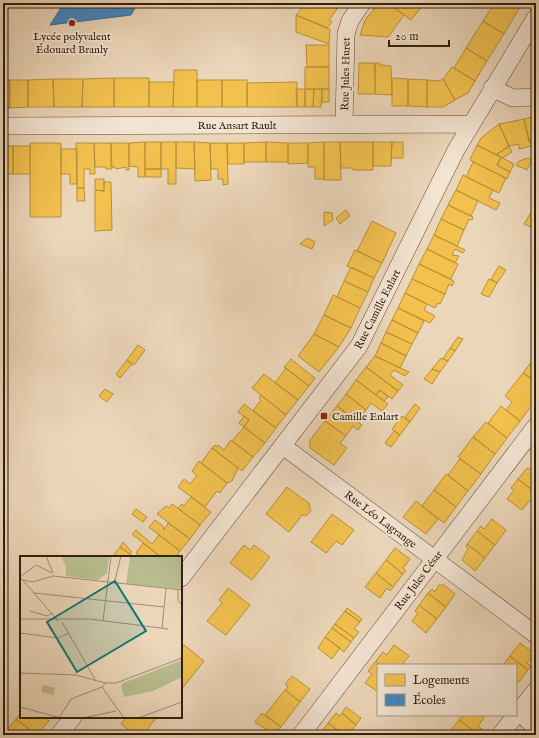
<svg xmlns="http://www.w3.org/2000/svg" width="539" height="738" font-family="'IM FELL English',serif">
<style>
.homes{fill:#f2c14e;stroke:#b8903a}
.schools{fill:#3f88c5;stroke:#3b688e}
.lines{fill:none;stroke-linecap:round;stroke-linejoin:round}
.street-casing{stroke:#604d38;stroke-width:18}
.street{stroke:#f3e4d2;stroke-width:17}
.poi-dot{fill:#8f2418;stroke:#f3e4d2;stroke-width:1.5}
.labels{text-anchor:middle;stroke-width:4;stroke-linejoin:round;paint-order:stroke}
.poi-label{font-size:11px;fill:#311f0d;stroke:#f3e4d2}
.street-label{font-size:11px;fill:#311f0d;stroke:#f3e4d2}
.inset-road{fill:none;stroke:#a18d74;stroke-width:1}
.view{fill:#0f766e;fill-opacity:0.15;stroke:#0f766e;stroke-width:2}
.inset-edge{fill:none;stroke:#311f0d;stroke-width:2}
</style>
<rect width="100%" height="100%" fill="#ecd6b9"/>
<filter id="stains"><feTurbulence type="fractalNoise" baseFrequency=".005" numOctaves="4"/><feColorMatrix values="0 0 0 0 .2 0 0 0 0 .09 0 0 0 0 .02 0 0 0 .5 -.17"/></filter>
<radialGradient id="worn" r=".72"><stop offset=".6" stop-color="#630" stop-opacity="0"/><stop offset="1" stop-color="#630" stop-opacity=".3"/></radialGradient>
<!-- homes -->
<path class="homes" d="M306,3H329L337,9L329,20L332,22L327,28L296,15Z
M329,3H342L337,9Z
M379,3H388L404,15L388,37L360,35L365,20Z
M388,3H422L424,4L411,20Z
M495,3H514L520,7L504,34L483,21Z
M296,15L330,29L329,44L296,32Z
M483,21L504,34L487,61L466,48Z
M306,45H329V67H307Z
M466,48L487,61L475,81L454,68Z
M359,63H375V94H358Z
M375,63H380V65L391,66L392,95L375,94Z
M305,67H329V89H305Z
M452,67L475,81L468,93L455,100L443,79Z
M174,70H197V107H173Z
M114,78H149V107H114Z
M114,78V107H82L83,79Z
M392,78L408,79V106H392Z
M53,79H83L82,107H54Z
M53,79L54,107H28V80Z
M408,79L427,80V107L408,106Z
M443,79L455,100L443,107H427V80L439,81Z
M3,80H10V108H3Z
M10,80H28V107L10,108Z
M197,80H222V107H197Z
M222,80H247V107H222Z
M149,82H174L173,107H149Z
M297,82V107H247V83Z
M296,89H305V107H297Z
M305,89H314L313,107H305Z
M314,89H322L321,107H313Z
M322,89H329V102H322Z
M536,116V140L529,142L524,119Z
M524,119L531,146L519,149V144L509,146L499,124Z
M499,124L509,146L496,155L477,145L481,138Z
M145,142V177H138V167L129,166V143Z
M145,142H161V169H145Z
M161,142H176V184H168V169H161Z
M176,142H194L195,169L176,168Z
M194,142L210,143L211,180L195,181Z
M266,142V162H244V143Z
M266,142L288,143V162H266Z
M324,142H340L341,180H324Z
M324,142V179H315V167H308V143Z
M340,142H373V170H353V168H341Z
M373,142H392L391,166H373Z
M392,142H403V158H391Z
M30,143H61V217H30Z
M76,143H94L95,174H90V169H84V188H77Z
M94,143H111L112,169H106V167H95Z
M111,143H129V170H126V167L116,169L115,167H111Z
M210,143H227L228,184L223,185V179H218V169H211Z
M227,143H244V164H228Z
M288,143H308V163L288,164Z
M477,145L501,157L497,165L510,172L507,179L470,160Z
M3,146H13V174H3Z
M13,146H30V174H13Z
M509,146L512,152L503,158L496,155Z
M61,149H77V184H70V174H61Z
M501,157L514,164L510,172L497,165Z
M528,158L532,160L527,170L516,165L519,161Z
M473,162L506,178L499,193L466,177Z
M145,169H161V177H145Z
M463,175L493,190L489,198L500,203L496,210L456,190Z
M95,179H104V191L95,190Z
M104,182H111L112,230L95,231V190L104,191Z
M77,188H84L85,201H77Z
M456,190L478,201L471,216L448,205Z
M448,205L473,217L472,220L469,219L464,230L441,219Z
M533,209L536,211V220L531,227L524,224Z
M346,210L350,216L340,224L336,218Z
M324,212L332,213L333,220L324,226Z
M441,219L464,230L457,246L434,235Z
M372,221L396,233L382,263L357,251Z
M434,235L465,250L463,253L455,249L452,255L459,256L455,263L427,249Z
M307,238L315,242L312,249L300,244Z
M427,249L458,264L451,279L419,264Z
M355,250L382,263L374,278L347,266Z
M419,264L454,281L452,286L449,284L445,294L412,279Z
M499,266L506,270L497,283L491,279Z
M351,267L374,278L368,292L344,281Z
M412,279L445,294L440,304L438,303L435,308L405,293Z
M489,279L497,283L489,297L481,294Z
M344,281L368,292L360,308L337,297Z
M405,293L427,304L424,310L435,316L430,323L398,308Z
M333,295L360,308L351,328L324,315Z
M398,308L424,321L418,333L392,320Z
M324,315L351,328L339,347L314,334Z
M392,320L418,333L412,344L386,332Z
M386,332L412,344L406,356L381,343Z
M314,334L339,347L319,372L298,356Z
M458,337L463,339L455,351L450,348Z
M381,343L406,356L400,368L375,356Z
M138,345L145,350L134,365L127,360Z
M450,348L455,351L448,361L443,359Z
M375,356L409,372L405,376L394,370L390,375L403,385L398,391L366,367Z
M536,356V382L523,373Z
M441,358L448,361L440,372L432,369Z
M291,359L315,378L309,386L284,367Z
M127,360L132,364L120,378L116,374Z
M366,367L398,391L392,399L380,390L376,395L356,380Z
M286,368L309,386L298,400L275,383Z
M432,369L440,372L432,384L424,379Z
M523,373L536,382V400L520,421L506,410L512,402L505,396Z
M264,374L298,400L286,415L252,388Z
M356,380L388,404L382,411L371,403L366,410L346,394Z
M105,389L113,394L107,402L99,396Z
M380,390L388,397L384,401L376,395Z
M346,394L366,410L356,421L337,406Z
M261,395L286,415L276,428L253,411L261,400L259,398Z
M244,404L276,428L265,443L244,427L249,420L238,412Z
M415,404L420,408L410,422L405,417Z
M337,406L362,425L358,430L353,426L346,436L325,421Z
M501,406L520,421L507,438L488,423Z
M244,416L249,420L244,427L239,423Z
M402,416L410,422L400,435L392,429Z
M325,421L346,436L340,443L347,448L334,465L310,448V440Z
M486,422L507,438L495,454L473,437Z
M244,427L265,443L253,457L232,441Z
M394,431L400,435L391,447L385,443Z
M473,437L495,454L481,474L458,457Z
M231,440L253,457L242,471L212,448L215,445L217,447L218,445L224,450Z
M212,448L238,468L232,481L227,483L201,463Z
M460,459L481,474L468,491L448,475Z
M199,461L227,483L220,493L217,491L205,507L178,487L184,479L190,484L197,476L192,471Z
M527,468L536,472V493L518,479Z
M446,474L468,491L456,507L434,490Z
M518,479L536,493L522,510L507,499L514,490L511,488Z
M287,487L310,504L309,506L311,511L306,516L302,515L289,532L266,514Z
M434,490L456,507L444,523L422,506Z
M191,497L211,512L200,525L178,508L182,504L184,506Z
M416,501L438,519L426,534L403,517Z
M172,504L200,525L190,539L157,514L166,506L169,508Z
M136,509L147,517L143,522L132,514Z
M332,514L354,530L342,545L336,541L326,553L311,542Z
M492,519L506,530L495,545L477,531L481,526L484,529Z
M155,520L163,526L164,530L168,523L190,539L180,551L149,527Z
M136,530L152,544L159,535L180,551L176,557H161L132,534Z
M477,531L495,545L485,558L467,544Z
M123,542L132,552L130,554L120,547Z
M143,543L161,557H140L136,553Z
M467,544L485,558L475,571L462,560L468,549L466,546Z
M244,545L250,550L254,545L270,557L252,580L230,563Z
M120,547L130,554L133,557H112Z
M395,548L410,559L403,568L406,571L403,574L386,560Z
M386,560L403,574L393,587L376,573Z
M376,573L393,587L390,591L387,588L380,598L365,587Z
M439,585H444L455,594L446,607L428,593L432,589L435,592Z
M228,588L250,605L226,635L207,621L222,603L219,600Z
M428,593L446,607L437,619L419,605Z
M419,605L437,619L426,633L412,621L418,613L415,611Z
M347,608L362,619L360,622L345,611Z
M345,611L360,622L354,629L359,632L354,638L335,624Z
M335,624L354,638L351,642L332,628Z
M332,628L351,642L344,652L325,637Z
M325,637L340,648L332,659L318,648Z
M520,643L535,654L527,663L531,666L528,670L510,656Z
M184,645L204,661L182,689L181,649Z
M394,645L409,656L402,665H380L376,661L383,652L387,655Z
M510,656L528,670L519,682L516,680V665H503Z
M376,661L380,665H378V692L365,683L372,674L368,671Z
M292,676L310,689L300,702L285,690L288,686L285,684Z
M285,690L300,702L281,727L265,715Z
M346,707L361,718L356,725L342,713Z
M21,712V717H44L49,721L37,735L16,719Z
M262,713L281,727L274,735L255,722Z
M336,713L340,716L342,713L356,725L348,735H344L328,723Z
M463,715L485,716L478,726L482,729L478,734L459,720Z
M126,717H157L143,735H135L121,724Z
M16,719L37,735H3Z
M459,720L478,734L477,735H447Z
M328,723L344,735H319Z"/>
<!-- schools -->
<path class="schools" d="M64,3H138L131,15L50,25Z"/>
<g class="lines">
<defs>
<path id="street" d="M492,88L513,98L536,97
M344,124L346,34L350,21L362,3
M3,126L471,124
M283,446L536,635
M181,578L359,346L456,150L536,17
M519,711L536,729
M59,735L73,717
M301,735L536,426
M500,735L536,690"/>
</defs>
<!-- street casing -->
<use href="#street" class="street-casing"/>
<!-- street -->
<use href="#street" class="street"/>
</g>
<!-- markers -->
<g class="poi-dot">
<circle cx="72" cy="23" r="4"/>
<rect x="320" y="412" width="8" height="8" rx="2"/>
</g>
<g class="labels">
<!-- poi labels -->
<g class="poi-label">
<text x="72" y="40">Lycée polyvalent<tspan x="72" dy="13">Édouard Branly</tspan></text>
<text x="332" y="420" text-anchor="start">Camille Enlart</text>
</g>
<!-- street labels -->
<g class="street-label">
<text transform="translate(345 74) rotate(-89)" y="4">Rue Jules Huret</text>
<text x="237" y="129">Rue Ansart Rault</text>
<text transform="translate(377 309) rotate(-63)" y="4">Rue Camille Enlart</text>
<text transform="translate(381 519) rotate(37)" y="4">Rue Léo Lagrange</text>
<text transform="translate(418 580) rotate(-53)" y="4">Rue Jules César</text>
</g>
</g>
<!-- overview -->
<g transform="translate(20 556)">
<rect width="162" height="162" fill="#ecd6b9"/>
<path d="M41,0H89L87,18L77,24L46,20V11ZM110,0H162V33L106,28ZM162,104V121L133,135L104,141L101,131L103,127ZM23,129L35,132L33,139L21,136Z" fill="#b8bd8f"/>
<path class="inset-road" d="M26,0L33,17M0,21L38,65M0,21L16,9L32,17M3,24L12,26L33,20L162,34M94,28L101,0M158,34V45L162,48M14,37L144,51M10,55L27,60L33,57M0,63H70L148,73M83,65L91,0M42,66L76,125M142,72L146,33M0,77L38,82L49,77M0,117L56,119L85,127H96L162,102M82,131L104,162M0,151L41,162M39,162L51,143L82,131L86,127M63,162L96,155M118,162L162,146"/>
<path class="view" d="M95,25L126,75L57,116L27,66Z"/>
<rect width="162" height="162" class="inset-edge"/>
</g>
<!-- margin -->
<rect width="539" height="738" fill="none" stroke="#ecd6b9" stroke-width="16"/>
<rect x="4" y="4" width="531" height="730" fill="none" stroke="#311f0d" stroke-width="2"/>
<rect x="8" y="8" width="523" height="722" fill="none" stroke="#311f0d"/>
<!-- legend -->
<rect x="377" y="664" width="140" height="52" fill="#f3e4d2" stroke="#a59583"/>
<rect x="385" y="674" width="20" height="12" fill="#f2c14e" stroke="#a59583"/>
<text x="413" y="684" font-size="12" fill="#311f0d">Logements</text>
<rect x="385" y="694" width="20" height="12" fill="#3f88c5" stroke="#a59583"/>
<text x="413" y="704" font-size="12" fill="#311f0d">Écoles</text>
<!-- scale -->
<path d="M389 40v6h60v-6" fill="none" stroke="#311f0d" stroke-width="2"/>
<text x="395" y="40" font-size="12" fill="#311f0d" stroke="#f3e4d2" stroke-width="3" paint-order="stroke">20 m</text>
<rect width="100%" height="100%" filter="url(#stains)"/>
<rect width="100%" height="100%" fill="url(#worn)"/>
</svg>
